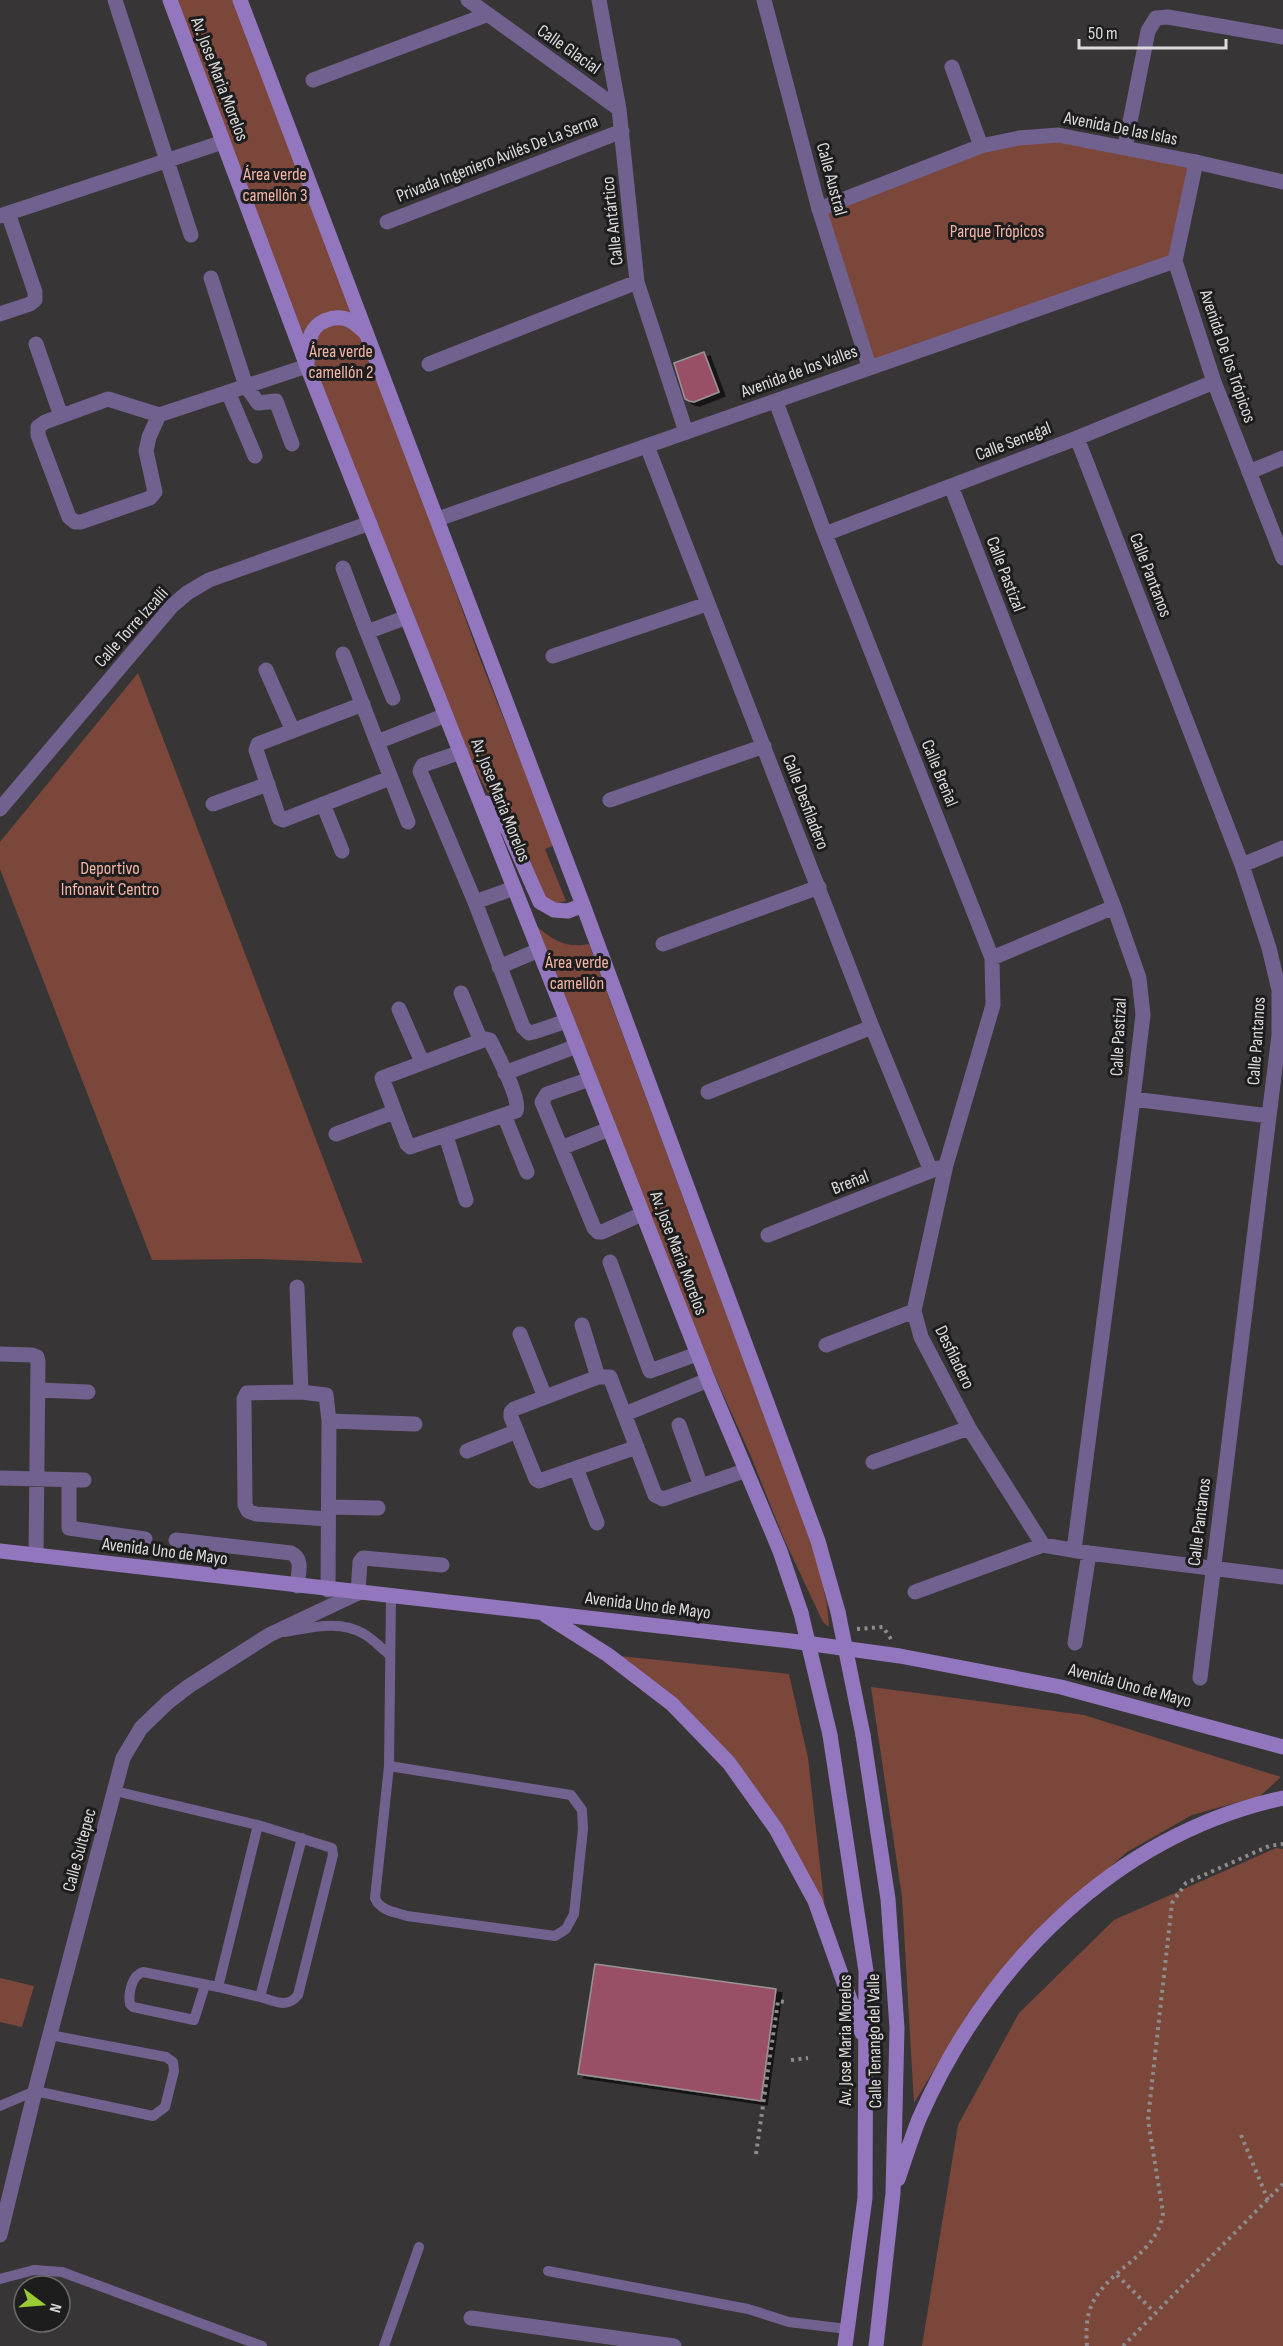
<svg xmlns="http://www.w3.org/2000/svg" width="1283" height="2346" font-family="'Sofia Sans Condensed',sans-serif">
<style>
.green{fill:#7b473b}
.building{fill:#995065;stroke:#999596;stroke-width:1.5;filter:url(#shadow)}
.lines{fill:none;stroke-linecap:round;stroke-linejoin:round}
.path{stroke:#8d8b8c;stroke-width:4;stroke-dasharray:3 4.5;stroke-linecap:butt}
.service{stroke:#71618e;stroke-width:10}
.minor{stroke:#71618e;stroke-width:15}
.tertiary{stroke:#71618e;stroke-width:15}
.secondary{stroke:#9277be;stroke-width:15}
.secondary-bridge{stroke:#9277be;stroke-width:15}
.labels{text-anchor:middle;stroke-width:6;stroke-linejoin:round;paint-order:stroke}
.street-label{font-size:18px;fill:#dddbdc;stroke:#1e1d1e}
.park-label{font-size:18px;fill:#f5b5a6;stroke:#1e1d1e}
</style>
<defs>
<filter id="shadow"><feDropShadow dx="6" dy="4" stdDeviation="0" flood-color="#0009"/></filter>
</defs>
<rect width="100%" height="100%" fill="#383537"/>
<!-- green -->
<path class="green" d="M173,0H237L355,320L346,316L305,340Z
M1060,137L1191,163L1171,260L870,364L822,213L982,147Z
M343,319L365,341L480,659L554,845L545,849L566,901L557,903L545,897C518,846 488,797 464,745L314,374L316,325Z
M138,673L363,1263L262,1259L152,1260L0,869V842Z
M534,924C551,939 565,949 589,944L815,1553L827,1604L829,1627L823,1622L784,1539L750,1454L685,1310Z
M620,1656L789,1674L808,1758L825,1910L716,1741L684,1705Z
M871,1687L1084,1715L1281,1777L1260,1796L1192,1815L1127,1852L1043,1927L1003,1968L969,2012L914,2103L902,1897Z
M1276,1848L1283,1849V2346H922L958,2125L1019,2013L1114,1920Z
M0,1978L34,1986L22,2027L0,2022Z"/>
<!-- building -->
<path class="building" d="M704,352L719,392L694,402L689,401L685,399L674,363Z
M595,1964L776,1989L761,2101L578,2074Z"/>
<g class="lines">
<!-- path -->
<path class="path" d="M857,1629L883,1627L891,1639
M791,2060L808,2058
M1241,2135L1268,2200
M756,2154L778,2001L785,2002
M1117,2275L1154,2312
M1087,2346C1086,2333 1086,2321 1090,2309C1104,2270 1158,2256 1163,2213L1148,2120L1149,2110L1172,1903L1186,1883L1269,1846L1283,1844
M1123,2346L1283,2184"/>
<!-- service -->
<path class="service" d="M284,1632C309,1628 340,1619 364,1634C373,1639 381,1648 390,1655
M389,1766L571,1795L582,1810L583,1829L574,1914L566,1929L555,1936L407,1916C395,1912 380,1911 375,1898L389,1766L391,1597
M115,1791L258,1825L332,1848L333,1855L298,1995C287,2009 275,2001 260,1997
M258,1825L218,1987L260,1997L302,1838
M205,1985L194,2020L133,2007L130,2004C128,1993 132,1975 143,1972L218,1987
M0,2106L35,2091L153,2116L165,2107L174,2071L173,2062L166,2057L50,2035
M548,2271L748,2309L789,2322L847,2329
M0,2279L34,2270L62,2272L262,2346
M384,2346L419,2247"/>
<!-- minor -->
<path class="minor" d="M115,0L191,235
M468,0L619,109
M599,0L619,109L637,282L686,432
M952,67L981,146
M313,80L486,15
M1125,147L1148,31L1156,18L1168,17L1283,37
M819,209L981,146L1019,138L1058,135L1196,162
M0,216L223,142
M387,222L622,131
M211,278L246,386L258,403L276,401L292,444
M0,314L30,304L35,300V292L8,213
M36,344L61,416
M429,364L637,282
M228,392L255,456
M776,402L825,534L992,958L993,1005L946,1165L914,1311L921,1337L969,1428L1043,1545
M159,415L149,437L146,451L155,492L150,498L81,522H75L69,517L38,435V427L45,422L108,399L159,415L307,366
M1077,438L1242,865L1269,948L1279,990V1035L1200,1678
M647,446L872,1027L931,1171
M1249,472L1283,458
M951,486L1114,907L1139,978L1143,1015L1133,1099L1074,1550
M825,534L1077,438L1214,382
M343,568L367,632
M343,654L408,822
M553,656L707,604
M266,670L293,731
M393,698L367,632L407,617
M363,704L258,744L256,750L279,818L283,820L390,778
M377,742L446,715
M461,752L423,765L420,771L475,902L523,1027L529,1033L534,1032L567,1021
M610,800L764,746
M213,804L268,784
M323,804L342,851
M1242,865L1283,848
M475,902L514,888
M663,944L819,887
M992,958L1114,907
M499,967L539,950
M461,993L481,1041
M399,1009L422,1062
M486,1039L490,1040L492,1044C498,1057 521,1099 516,1111L410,1147L407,1144L382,1078Z
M505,1073L577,1046
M590,1079L547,1094L542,1102L594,1228L598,1232H602L642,1214
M708,1092L872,1027
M1133,1099L1269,1116
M504,1115L527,1172
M336,1134L394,1112
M446,1136L466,1200
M561,1148L609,1129
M768,1235L938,1168
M610,1262L650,1371L697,1354
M297,1287L301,1392
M582,1325L598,1377
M520,1334L545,1397
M826,1345L914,1311
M0,1354L32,1355L37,1357L38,1361L36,1555
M39,1390L88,1392
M625,1414L708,1380
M329,1421L415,1424
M679,1425L701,1486
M637,1447L539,1481L536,1479L511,1417V1412L514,1409L598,1377H610L655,1495L663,1499L744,1471
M467,1451L517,1431
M873,1462L969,1428
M576,1468L597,1523
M0,1478L84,1480
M69,1480V1528L145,1539
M329,1507L378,1508
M176,1540L291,1553C304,1559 298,1574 297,1586
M328,1590L329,1421L326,1395L301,1392L247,1393L244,1399L245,1505L248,1511L256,1514L328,1519
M915,1592L1043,1545L1089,1553L1283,1577
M358,1593L360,1562L363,1558L442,1565
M1075,1643L1089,1553
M471,2318L674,2346"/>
<!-- tertiary -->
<path class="tertiary" d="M764,0L819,209L869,366
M1283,182L1196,162L1175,261L1214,382L1283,558
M438,519C684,433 929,345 1175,261
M0,809L172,606L187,593L209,580L370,523
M0,2235L35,2091L123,1758L141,1728L168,1702L189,1686L269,1635L358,1593"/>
<!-- secondary -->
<path class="secondary" d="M170,0L307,366L567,1021L708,1380L780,1551L801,1613
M240,0L583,905L818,1541L838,1612
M307,363C308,355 308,346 310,339C313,321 336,313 351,321C357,324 362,330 366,333
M486,803L508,830L540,902L554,910L568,911L583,905
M0,1551L791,1641L900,1656L1061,1687L1283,1747
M545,1615L608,1655L672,1704L729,1763L776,1829L815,1901L862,2033
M830,1735L866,1971L865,2198L845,2346
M863,1735L888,1899L897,2028L893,2193L876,2346
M898,2179C905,2159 911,2139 919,2119C987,1964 1115,1835 1283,1798"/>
<!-- secondary-bridge -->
<path class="secondary-bridge" d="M838,1612L863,1735
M801,1613L830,1735"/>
</g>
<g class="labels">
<!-- street labels -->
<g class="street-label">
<text transform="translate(569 49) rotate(35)" y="6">Calle Glacial</text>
<text transform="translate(220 79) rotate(69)" y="6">Av. Jose Maria Morelos</text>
<text transform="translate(1121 128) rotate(11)" y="6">Avenida De las Islas</text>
<text transform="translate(497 158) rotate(-21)" y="6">Privada Ingeniero Avilés De La Serna</text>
<text transform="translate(832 179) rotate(75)" y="6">Calle Austral</text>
<text transform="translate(612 221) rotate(-96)" y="6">Calle Antártico</text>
<text transform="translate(1228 356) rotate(71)" y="6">Avenida De los Trópicos</text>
<text transform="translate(799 371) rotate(-20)" y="6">Avenida de los Valles</text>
<text transform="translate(1013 441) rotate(-21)" y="6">Calle Senegal</text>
<text transform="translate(1006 574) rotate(69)" y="6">Calle Pastizal</text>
<text transform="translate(1151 575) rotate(69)" y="6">Calle Pantanos</text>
<text transform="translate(131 627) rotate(-48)" y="6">Calle Torre Izcalli</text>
<text transform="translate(940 773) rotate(68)" y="6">Calle Breñal</text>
<text transform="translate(501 800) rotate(68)" y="6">Av. Jose Maria Morelos</text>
<text transform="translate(806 802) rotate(69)" y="6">Calle Desfiladero</text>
<text transform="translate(1118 1037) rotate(-87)" y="6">Calle Pastizal</text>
<text transform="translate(1256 1041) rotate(-86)" y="6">Calle Pantanos</text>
<text transform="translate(850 1182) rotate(-21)" y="6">Breñal</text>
<text transform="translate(679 1253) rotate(69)" y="6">Av. Jose Maria Morelos</text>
<text transform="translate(955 1357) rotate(64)" y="6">Desfiladero</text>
<text transform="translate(1199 1522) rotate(-83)" y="6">Calle Pantanos</text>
<text transform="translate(165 1551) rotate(7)" y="6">Avenida Uno de Mayo</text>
<text transform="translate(648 1605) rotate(7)" y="6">Avenida Uno de Mayo</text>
<text transform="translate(1130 1685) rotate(15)" y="6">Avenida Uno de Mayo</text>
<text transform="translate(79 1850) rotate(-75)" y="6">Calle Sultepec</text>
<text transform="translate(845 2040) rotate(-90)" y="6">Av. Jose Maria Morelos</text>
<text transform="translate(874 2041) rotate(-91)" y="6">Calle Tenango del Valle</text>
</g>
<!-- park labels -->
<g class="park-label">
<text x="275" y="180">Área verde<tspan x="275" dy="21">camellón 3</tspan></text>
<text x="997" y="237">Parque Trópicos</text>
<text x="341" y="357">Área verde<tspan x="341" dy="21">camellón 2</tspan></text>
<text x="110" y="874">Deportivo<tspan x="110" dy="21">Infonavit Centro</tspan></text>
<text x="577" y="968">Área verde<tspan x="577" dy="21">camellón</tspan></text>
</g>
</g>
<!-- north arrow -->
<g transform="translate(42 2304) rotate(106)"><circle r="28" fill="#1e1d1e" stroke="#6a696a" stroke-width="1.5"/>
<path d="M0-4.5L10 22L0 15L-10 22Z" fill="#9acb34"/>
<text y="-9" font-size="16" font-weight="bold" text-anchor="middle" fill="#dddbdc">N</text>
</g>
<!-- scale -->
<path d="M1079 39v9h147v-9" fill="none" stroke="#dddbdc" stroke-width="3"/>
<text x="1088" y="39" font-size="18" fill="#dddbdc" stroke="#1e1d1e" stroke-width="4.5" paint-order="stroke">50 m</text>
</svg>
